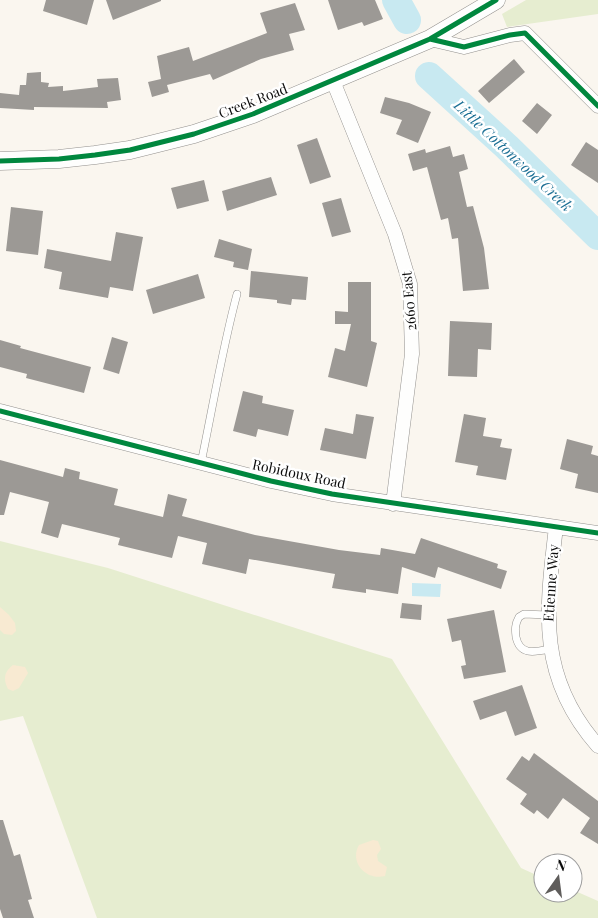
<svg xmlns="http://www.w3.org/2000/svg" width="598" height="918" font-family="'Playfair Display',serif">
<style>
.green{fill:#e6edd0}
.sand{fill:#f8ead2}
.water{fill:#c8e9f1}
.lines{fill:none;stroke-linecap:round;stroke-linejoin:round}
.river{stroke:#c8e9f1;stroke-width:28}
.building{fill:#9c9995}
.service-casing{stroke:#93918e;stroke-width:8}
.minor-casing{stroke:#93918e;stroke-width:15}
.tertiary-casing{stroke:#93918e;stroke-width:19}
.service{stroke:#fefefd;stroke-width:7}
.minor{stroke:#fefefd;stroke-width:14}
.tertiary{stroke:#fefefd;stroke-width:18}
.cycleway-casing{stroke:#fff;stroke-width:8}
.cycleway{stroke:#00873e;stroke-width:5}
.labels{text-anchor:middle;stroke-width:5;stroke-linejoin:round;paint-order:stroke}
.street-label{font-size:14px;fill:#0b0b0b;stroke:#fff}
.water-label{font-size:15px;font-style:italic;fill:#1d7095;stroke:#fff}
</style>
<rect width="100%" height="100%" fill="#faf6ef"/>
<!-- green -->
<path class="green" d="M526,0H598V14L507,27L502,14Z
M0,541L108,568L392,659L521,868L543,878V893H573V890L598,901V918H97L23,716L0,721Z"/>
<!-- sand -->
<path class="sand" d="M0,607L9,615L15,623L16,631L12,635L4,634L0,630Z
M13,665L25,667L28,673L19,688L13,691L8,689C3,679 4,672 13,665Z
M373,840L378,841L381,849L377,855L378,861L387,867L385,876C366,881 349,862 359,845Z"/>
<!-- water -->
<path class="water" d="M412,583L441,584L440,597L412,596Z"/>
<g class="lines">
<!-- river -->
<path class="river" d="M396,0L407,20
M429,76L507,147L598,236"/>
</g>
<!-- building -->
<path class="building" d="M46,0H94L87,25L43,11Z
M106,0H161V1L113,20Z
M328,0H375L383,19L364,26L362,22L338,30Z
M295,3L305,30L289,34L294,50L261,59L213,80L210,74L167,85L169,92L152,97L148,82L161,79L157,56L189,47L193,61L267,33L260,13Z
M514,59L525,72L489,103L478,91Z
M41,72V82L49,83L48,87L63,86V91L98,87L97,79L118,78L121,100L107,102L108,108L34,107V110L0,108V93L19,95L20,85H26L27,73Z
M385,97L409,103L431,112L418,143L396,134L402,120L380,113Z
M537,103L552,115L537,134L522,121Z
M317,138L331,177L310,184L297,145Z
M586,142L598,150V183L571,165Z
M450,146L453,157L464,154L468,169L459,172L467,207L473,206L484,248L489,289L463,291L458,238L452,239L448,218L441,220L427,167L413,171L408,154L425,149L426,153Z
M271,177L277,195L227,211L222,191Z
M204,180L209,201L177,209L171,188Z
M341,198L351,232L332,237L322,203Z
M11,207L43,211L38,255L6,251Z
M116,232L143,237L133,291L110,287L108,298L59,289L62,272L44,268L47,249L111,261Z
M219,239L252,249L248,270L233,267L234,262L214,257Z
M251,271L308,277L306,300L292,299L291,305L277,303V300L249,297Z
M198,274L205,298L153,314L146,290Z
M348,282H371V341L377,343L367,387L328,377L335,348L345,351L351,324H335V311L348,312Z
M450,321L492,323L491,350L478,349L477,377L448,376Z
M112,337L128,342L119,374L103,369Z
M0,340L21,346L20,348L91,367L84,393L26,378L27,374L0,367Z
M243,391L263,396L262,403L294,410L288,436L258,429L256,437L233,431Z
M356,414L374,417L366,459L320,450L325,428L353,434Z
M464,414L486,418L483,436L502,439L500,447L512,449L506,480L476,475L478,466L455,462Z
M567,439L593,446L591,454L598,456V493L575,488L578,474L560,469Z
M0,460L63,477L65,468L80,472L79,479L118,489L114,505L163,517L168,494L187,499L182,516L255,535L339,550L380,555L381,548L415,554L421,538L498,564L497,568L507,571L501,589L438,567L435,578L402,567L398,594L366,589V593L332,588L335,574L249,559L246,574L202,564L207,543L178,536L172,558L118,545L120,538L62,524L58,538L41,533L49,502L10,492L4,515H0Z
M402,603L422,605L421,620L400,618Z
M494,610L506,672L464,679L461,666L466,665L461,640L452,642L447,619Z
M522,685L537,728L515,736L506,711L480,720L473,701Z
M534,753L598,801V844L580,833L590,818L563,798L548,819L537,810L534,814L520,804L527,794L506,779L522,756L529,761Z
M0,820H3L14,856L20,854L32,899L28,900L34,918H3L0,909Z"/>
<g class="lines">
<defs>
<path id="service" d="M201,463C213,406 222,350 237,294
M547,615L524,614L519,617C515,624 515,629 516,637C520,656 535,652 550,649"/>
<path id="minor" d="M430,39L464,47L510,35L525,33L598,106
M333,81L395,234L410,284L412,354L393,504
M0,411L271,481L332,494L598,533
M556,527C546,611 537,677 598,746"/>
<path id="tertiary" d="M0,161L59,159L95,155L130,150L194,134L253,114L430,39L496,0"/>
</defs>
<!-- service casing -->
<use href="#service" class="service-casing"/>
<!-- minor casing -->
<use href="#minor" class="minor-casing"/>
<!-- tertiary casing -->
<use href="#tertiary" class="tertiary-casing"/>
<!-- service -->
<use href="#service" class="service"/>
<!-- minor -->
<use href="#minor" class="minor"/>
<!-- tertiary -->
<use href="#tertiary" class="tertiary"/>
<defs>
<path id="cycleway" d="M430,39L464,47L510,35L525,33L598,106
M0,161L59,159L95,155L130,150L194,134L253,114L430,39L496,0
M0,411L271,481L332,494L598,533"/>
</defs>
<!-- cycleway casing -->
<use href="#cycleway" class="cycleway-casing"/>
<!-- cycleway -->
<use href="#cycleway" class="cycleway"/>
</g>
<g class="labels">
<!-- street labels -->
<g class="street-label">
<text transform="translate(253 101) rotate(-21)" y="5">Creek Road</text>
<text transform="translate(409 301) rotate(-95)" y="5">2660 East</text>
<text transform="translate(299 474) rotate(12)" y="5">Robidoux Road</text>
<text transform="translate(551 583) rotate(-86)" y="5">Etienne Way</text>
</g>
<!-- water labels -->
<g class="water-label">
<text transform="translate(513 156) rotate(43)" y="5">Little Cottonwood Creek</text>
</g>
</g>
<!-- north arrow -->
<g transform="translate(558 878) rotate(14)"><circle r="24" fill="#ffffff" stroke="#9d9d9d"/>
<path d="M0-4L9 19L0 12L-9 19Z" fill="#5f5d5b"/>
<text y="-8" font-size="14" font-weight="bold" text-anchor="middle" fill="#0b0b0b">N</text>
</g>
</svg>
